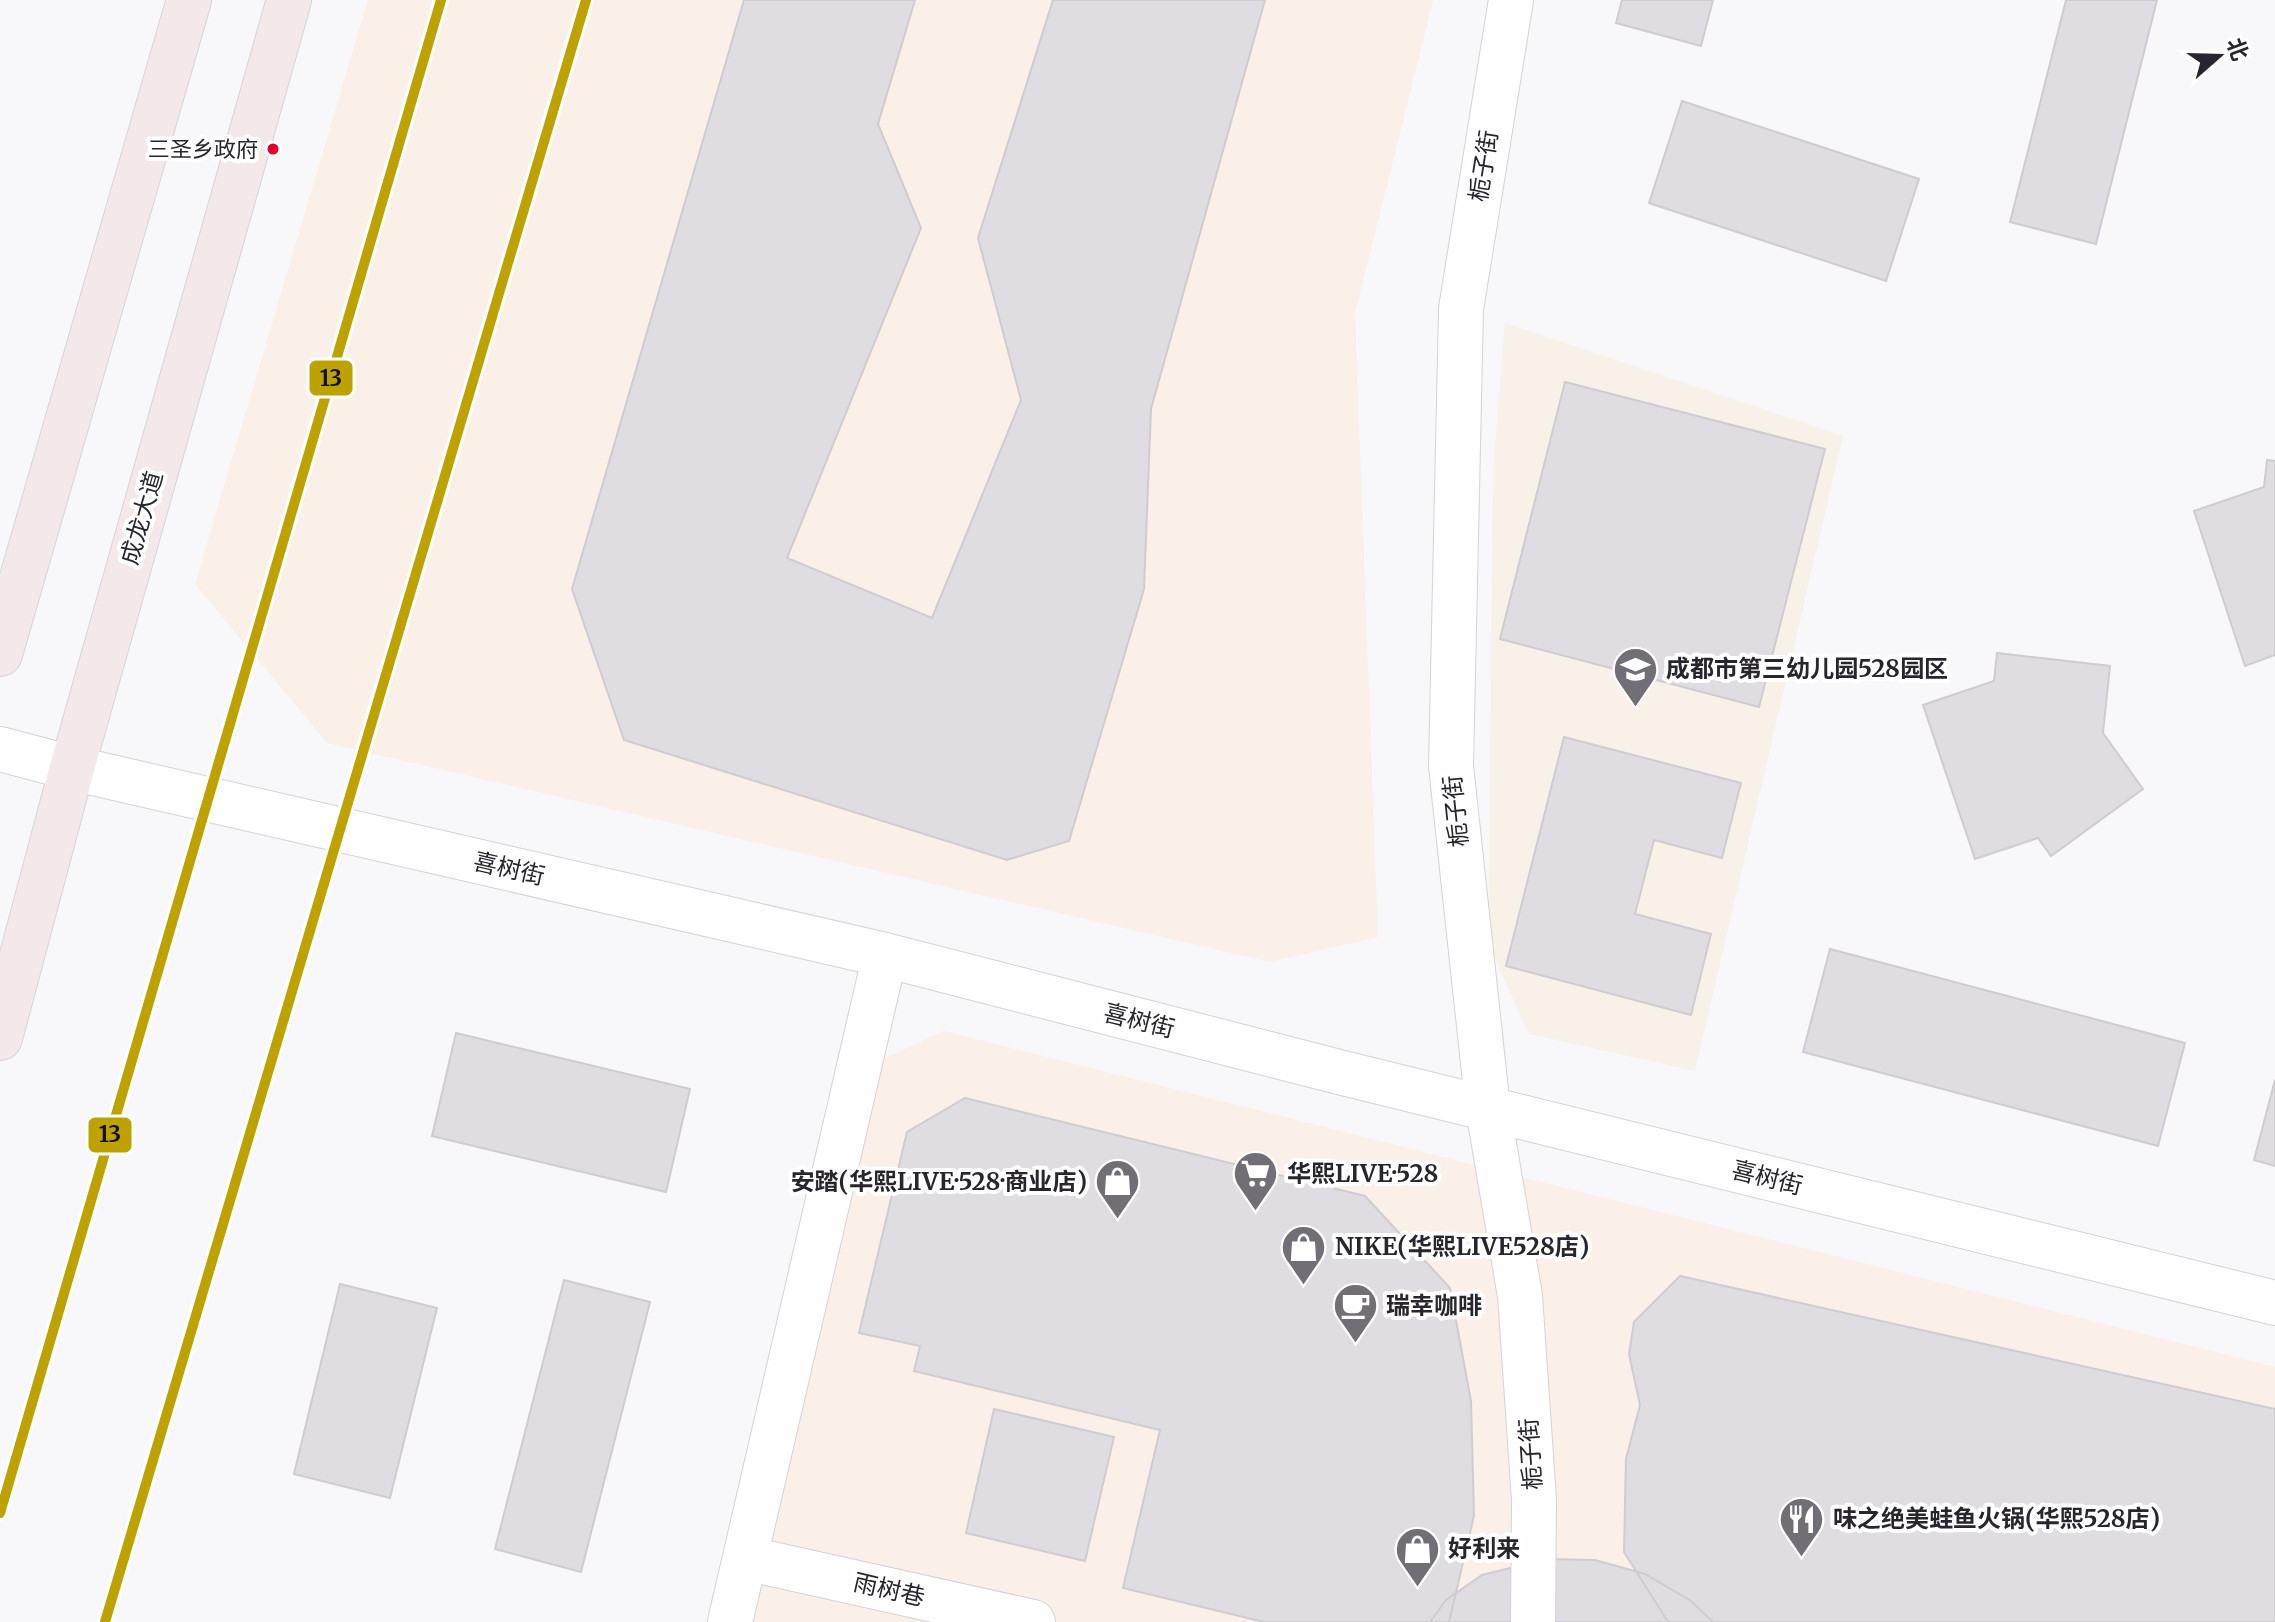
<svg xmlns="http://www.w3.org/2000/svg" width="2275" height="1622" font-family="Merriweather,'Noto Sans SC',serif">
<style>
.commercial{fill:#faf0e7}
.education{fill:#f7f1e7}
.building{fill:#e0dde2;stroke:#cfccd1;stroke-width:2}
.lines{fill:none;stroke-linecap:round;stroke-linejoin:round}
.minor-casing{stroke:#d4d2d8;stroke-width:46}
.highway-casing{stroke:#d6d4d8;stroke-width:46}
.minor{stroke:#fefefe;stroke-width:44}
.highway{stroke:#f3e9ea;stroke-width:44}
.metro-1-casing{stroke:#fff;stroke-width:16}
.metro-1{stroke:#bda202;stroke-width:10}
.bus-dot{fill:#e4002b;stroke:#fff;stroke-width:3}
.labels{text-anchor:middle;stroke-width:8;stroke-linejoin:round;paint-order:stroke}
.bus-label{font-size:22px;fill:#28252e;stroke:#fff;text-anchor:end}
.street-label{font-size:24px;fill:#28252e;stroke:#fff}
.poi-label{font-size:24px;font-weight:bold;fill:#28252e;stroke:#fff;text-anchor:start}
.line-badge{stroke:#fff;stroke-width:3}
.pale-badge-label{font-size:22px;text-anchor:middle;font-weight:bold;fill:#111}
</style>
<rect width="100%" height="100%" fill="#f8f7fa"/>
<!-- commercial -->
<path class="commercial" d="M368,0H1433L1355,313L1378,937L1270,962L327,743L195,584Z
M944,1031L2275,1367V1622H752L883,1059Z"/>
<!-- education -->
<path class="education" d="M1505,323L1843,436L1695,1071L1529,1034L1488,944L1493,472Z"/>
<!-- building -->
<path class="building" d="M744,0H915L878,124L921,228L787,558L932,618L1021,400L978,238L1053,0H1265L1151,409L1144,589L1069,841L1007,860L624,740L572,589Z
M1622,0H1713L1701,46L1616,23Z
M2066,0H2157L2096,244L2010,222Z
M1682,101L1919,179L1886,281L1649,203Z
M1565,382L1825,449L1759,707L1500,639Z
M2267,460L2275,461V655L2245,666L2194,511L2264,487Z
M1997,653L2110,666L2103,733L2143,789L2051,856L2038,838L1975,859L1923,705L1994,681Z
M1564,737L1741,783L1722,858L1654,840L1635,914L1711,934L1691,1015L1506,966Z
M1830,949L2185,1043L2158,1146L1803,1052Z
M456,1033L690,1089L666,1192L432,1136Z
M2275,1080V1166L2254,1160Z
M965,1098L1365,1196L1450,1288L1471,1401L1474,1516L1449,1622H1264L1123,1588L1160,1430L914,1371L920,1346L859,1333L907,1132Z
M1680,1276L2275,1409V1622H1668L1624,1552L1626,1459L1640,1405L1629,1354L1634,1322Z
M564,1280L650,1302L581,1572L495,1549Z
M340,1284L437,1308L390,1498L294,1474Z
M994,1409L1114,1437L1085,1561L966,1533Z
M1546,1559L1595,1560L1645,1574L1691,1601L1713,1622H1430L1446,1600L1482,1575Z"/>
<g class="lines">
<defs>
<path id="minor" d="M1511,0L1461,309L1451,766L1488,1109L1520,1296L1534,1500L1533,1622
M0,749L72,768L885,955L1343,1073L2275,1303
M745,1558L1033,1622
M730,1622L885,955"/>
<path id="highway" d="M0,654L189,0
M0,1038L72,768L289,0"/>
</defs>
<!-- minor casing -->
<use href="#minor" class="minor-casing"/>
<!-- highway casing -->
<use href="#highway" class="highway-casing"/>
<!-- minor -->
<use href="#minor" class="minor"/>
<!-- highway -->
<use href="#highway" class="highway"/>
<defs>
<path id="metro-1" d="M0,1513L441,0
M105,1622L586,0"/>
</defs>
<!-- metro-1 casing -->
<use href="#metro-1" class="metro-1-casing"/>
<!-- metro-1 -->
<use href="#metro-1" class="metro-1"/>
</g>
<!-- icons -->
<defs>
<symbol id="school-pin" viewBox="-11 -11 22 30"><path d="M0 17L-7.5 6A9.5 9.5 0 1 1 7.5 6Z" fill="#716e75" stroke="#fff"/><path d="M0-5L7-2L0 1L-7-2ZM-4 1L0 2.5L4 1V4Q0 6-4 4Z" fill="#fff"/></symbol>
<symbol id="supermarket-pin" viewBox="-11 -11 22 30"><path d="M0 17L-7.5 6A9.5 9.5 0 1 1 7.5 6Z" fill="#716e75" stroke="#fff"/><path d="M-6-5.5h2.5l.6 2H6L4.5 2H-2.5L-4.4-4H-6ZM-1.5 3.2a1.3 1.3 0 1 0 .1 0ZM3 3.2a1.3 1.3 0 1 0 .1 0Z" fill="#fff"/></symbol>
<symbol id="shop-pin" viewBox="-11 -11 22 30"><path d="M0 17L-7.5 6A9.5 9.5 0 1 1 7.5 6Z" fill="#716e75" stroke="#fff"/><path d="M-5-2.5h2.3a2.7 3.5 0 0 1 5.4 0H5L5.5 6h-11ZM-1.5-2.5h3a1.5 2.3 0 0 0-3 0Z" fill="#fff"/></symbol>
<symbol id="cafe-pin" viewBox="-11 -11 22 30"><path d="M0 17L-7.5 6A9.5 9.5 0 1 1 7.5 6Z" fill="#716e75" stroke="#fff"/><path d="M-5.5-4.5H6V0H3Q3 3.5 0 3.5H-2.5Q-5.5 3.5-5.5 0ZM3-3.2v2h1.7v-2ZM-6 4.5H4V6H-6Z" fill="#fff"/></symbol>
<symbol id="restaurant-pin" viewBox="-11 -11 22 30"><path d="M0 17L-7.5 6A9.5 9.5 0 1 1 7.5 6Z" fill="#716e75" stroke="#fff"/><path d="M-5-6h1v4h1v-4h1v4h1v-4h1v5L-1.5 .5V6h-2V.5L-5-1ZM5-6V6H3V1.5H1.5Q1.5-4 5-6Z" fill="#fff"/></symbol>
</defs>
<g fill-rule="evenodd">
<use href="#school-pin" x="1610" y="644" width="51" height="69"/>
<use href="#supermarket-pin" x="1230" y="1148" width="51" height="69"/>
<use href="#shop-pin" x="1092" y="1156" width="51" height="69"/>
<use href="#shop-pin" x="1278" y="1222" width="51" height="69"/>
<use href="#cafe-pin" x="1330" y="1280" width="51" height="69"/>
<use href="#restaurant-pin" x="1776" y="1494" width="51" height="69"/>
<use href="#shop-pin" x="1392" y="1524" width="51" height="69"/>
</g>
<!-- markers -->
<circle class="bus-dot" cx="273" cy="149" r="7"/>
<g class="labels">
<!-- bus labels -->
<g class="bus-label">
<text x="258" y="157">三圣乡政府</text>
</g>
<!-- street labels -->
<g class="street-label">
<text transform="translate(1484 166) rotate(-81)" y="8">栀子街</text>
<text transform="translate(142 518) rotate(-74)" y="8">成龙大道</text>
<text transform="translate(1456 811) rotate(-96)" y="8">栀子街</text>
<text transform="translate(509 869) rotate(13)" y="8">喜树街</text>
<text transform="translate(1139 1021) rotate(14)" y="8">喜树街</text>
<text transform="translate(1767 1178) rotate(14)" y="8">喜树街</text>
<text transform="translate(1531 1454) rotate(-94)" y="8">栀子街</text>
<text transform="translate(889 1590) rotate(13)" y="8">雨树巷</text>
</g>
<!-- poi labels -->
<g class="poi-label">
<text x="1666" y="677">成都市第三幼儿园528园区</text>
<text x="1287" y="1182">华熙LIVE·528</text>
<text x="1087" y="1190" text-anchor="end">安踏(华熙LIVE·528·商业店)</text>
<text x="1335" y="1255">NIKE(华熙LIVE528店)</text>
<text x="1386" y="1314">瑞幸咖啡</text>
<text x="1833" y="1527">味之绝美蛙鱼火锅(华熙528店)</text>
<text x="1448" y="1557">好利来</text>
</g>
</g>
<g class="line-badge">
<rect x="308" y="359" width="46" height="38" rx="8" fill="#bda202"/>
<rect x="87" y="1116" width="46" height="38" rx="8" fill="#bda202"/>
</g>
<g class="pale-badge-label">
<text x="331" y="386">13</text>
<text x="110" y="1142">13</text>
</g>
<!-- north arrow -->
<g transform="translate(2219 56) rotate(70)" stroke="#ffffff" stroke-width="6" paint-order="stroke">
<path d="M0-6L14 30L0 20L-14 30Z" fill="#28252e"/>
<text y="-12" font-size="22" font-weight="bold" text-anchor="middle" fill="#28252e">北</text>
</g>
</svg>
